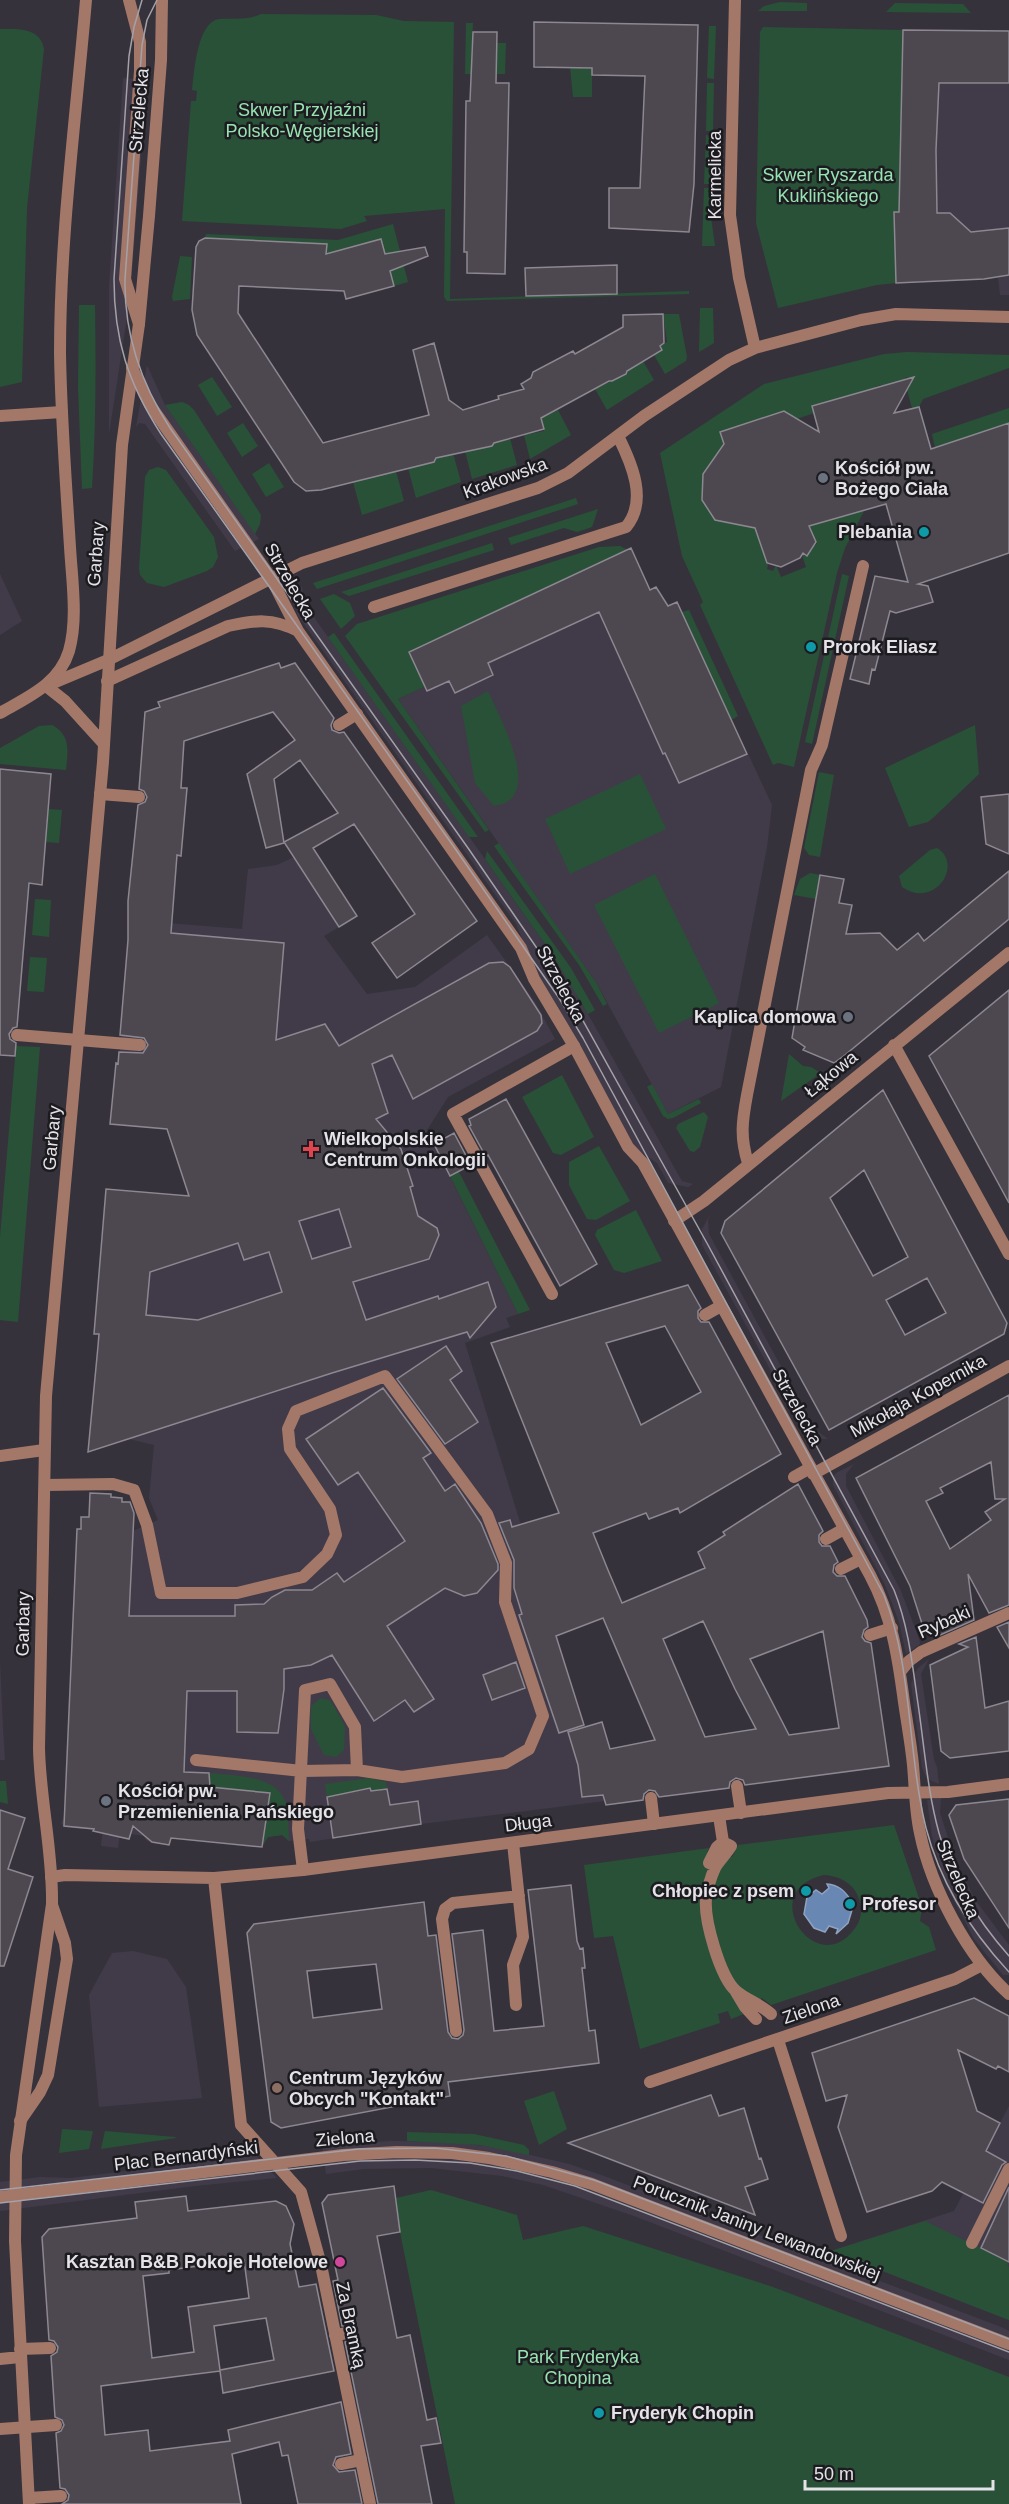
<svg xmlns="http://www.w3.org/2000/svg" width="1009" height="2504" font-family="Helvetica,sans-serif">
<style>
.built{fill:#413b49}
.green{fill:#295138;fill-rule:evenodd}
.water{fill:#6887b2;stroke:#8ea3c2;stroke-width:1.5}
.building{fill:#4d4850;stroke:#8c8790;stroke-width:1.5;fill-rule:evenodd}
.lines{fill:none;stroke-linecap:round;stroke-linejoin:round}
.service{stroke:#a47869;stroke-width:12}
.minor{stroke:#a47869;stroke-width:12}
.tertiary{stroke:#a47869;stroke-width:12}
.tram{stroke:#a4a1a8;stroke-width:1.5}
.worship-dot{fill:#6b7280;stroke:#1c1b1f;stroke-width:2}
.culture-dot{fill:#0f9aa8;stroke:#1c1b1f;stroke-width:2}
.health-dot{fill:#e0444e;stroke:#1c1b1f;stroke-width:2}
.education-dot{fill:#8d6e63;stroke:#1c1b1f;stroke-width:2}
.hotel-dot{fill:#d1479c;stroke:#1c1b1f;stroke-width:2}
.labels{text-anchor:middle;stroke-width:5;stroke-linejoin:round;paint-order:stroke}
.street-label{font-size:18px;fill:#e5e3e8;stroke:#1c1b1f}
.park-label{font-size:18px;fill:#97e4b2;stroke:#1c1b1f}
.poi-label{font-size:18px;font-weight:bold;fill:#e5e3e8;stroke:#1c1b1f;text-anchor:start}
</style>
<rect width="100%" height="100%" fill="#36323b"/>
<!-- built -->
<path class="built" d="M903,30L1009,31V295H1000L998,277L896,283L894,212L899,211Z
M123,78L147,80L130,298L109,434V287Z
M147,365L165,405L259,539L235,551L145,424L139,423L136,427Z
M631,548L659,610L677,602L772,805L767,847L721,1087L668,1114L597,984L398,699L426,686L409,652Z
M0,574L22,621L0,635Z
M302,586L304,603L552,954L588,1014L679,1176L682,1181L693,1184L688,1187L668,1183L657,1163L638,1150L633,1144L584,1053L538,977L516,924L297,614L295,598Z
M294,857L339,927L324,936L367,994L415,987L487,935L535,1002L555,1039L448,1097L427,1130L518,1314L506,1318L510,1327L465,1343L531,1558L588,1737L605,1801L421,1824L310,1842L309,1839L289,1841L282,1835L268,1837L262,1847L171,1838L169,1845L152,1843L146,1840L144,1836L131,1834L129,1839L123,1838L124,1833L120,1832L118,1848L101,1846L103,1828L99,1832L93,1831V1826L74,1823L71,1827H64L61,1823L65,1815L77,1529H81V1517L117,1518L133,1531L158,1520L149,1498L154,1445L129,1439L88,1452L104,1347L98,1346L106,1189L147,1192L145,1207L191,1193L178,1130L110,1124L116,1063H119L129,920L242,929L248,869L277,865Z
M711,1213L708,1220L709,1234L815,1429L828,1439H816L805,1433L702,1245V1229Z
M854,1464L846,1474V1486L901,1591L919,1639L920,1644L906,1654L899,1622L885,1585L833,1485V1477L836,1473Z
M929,1659L921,1674L934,1760L937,1767L939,1784L927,1779L922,1768L911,1684L917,1669Z
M0,1660L3,1729L5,1760H0Z
M941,1798L940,1813L956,1862L976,1901L1009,1945V1975H1003L974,1939L945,1883L932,1836L927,1800Z
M133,1951L167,1959L186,1987L202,2098L99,2107L89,1995L112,1953Z
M1009,2106V2320L831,2251L954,2211Z
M391,2141L453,2142L501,2148L569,2164L604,2176L1001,2327L1009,2331V2360L634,2216L543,2185L502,2176L431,2168L364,2169L326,2174L322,2146Z
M250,2149L277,2178L195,2186L0,2211V2182L40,2177L71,2178L190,2163L249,2154Z"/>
<!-- green -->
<path class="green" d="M780,2L807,3V11H758L764,6Z
M895,3L963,4L971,13L886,12Z
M261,14L376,15L404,21L454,22L450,299L689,291V294L447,301L444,297L445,209L364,216L367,221L341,229L182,221L191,101H196L197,91L192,90C194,73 197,22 219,19C234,18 247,21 261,14Z
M466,23H473L471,61H495L497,43H506L505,74H465Z
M709,26H716L714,79L707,78Z
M763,27L903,30L899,212H894L896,283L877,285L778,308L756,223L760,32Z
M0,29C18,29 40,27 44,49L27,208L22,382L0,387Z
M570,67L592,69V97H573Z
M707,83H714L713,131H706Z
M706,135L713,136L711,184H704Z
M704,188H711V217L715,246H702Z
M393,224L408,282L394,286L390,271V253L385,254L381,239L326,254V244L205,238L206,234L338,240Z
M180,256L192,257L190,299L173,301L172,297Z
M79,305H95C96,366 96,427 92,488L82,489L78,388Z
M700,308H713L714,343L699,352Z
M663,314H679L687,357L686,361L665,374L654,355L662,350L660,346L667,342Z
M907,352L1009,355V368L923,399L919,407L912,408L907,390L912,381L906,377L900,387L883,392L881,385L875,387L877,394L862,398L860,392L854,394L856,400H834L835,407L813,406L814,413L797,419L729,457L703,484L702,490L712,515H730L729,523L735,524L750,513L768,565L767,569L773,571L776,565L781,577L806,567L802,555H807L806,549L817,544L806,518L865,509L845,548L837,573L794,767L778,763L773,765L700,605L703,602L682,556L660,453L764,384L884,354Z
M643,361L654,380L607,410L595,389L626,374L627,371Z
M212,377L232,407L217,416L198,385Z
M182,402L189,405L194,410L261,515L260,524L255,534L165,405Z
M1009,408V423L935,448L932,434Z
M558,410L571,435L530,459L524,435L544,431L541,418Z
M243,423L258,446L242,457L227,433Z
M510,438L517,465L472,479L465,451L492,446L494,443Z
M453,453L461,482L416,498L408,468Z
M269,463L284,487L266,497L252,474Z
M158,467L166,470L214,537L218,557L213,567L207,571L164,587L147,583L140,575L139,568L145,477L149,470Z
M396,471L404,501L362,515L353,482Z
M576,498L578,504L317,589L313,583Z
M598,509L592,527L577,532L564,528L511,545L508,538Z
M492,543L494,550L349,596L341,592Z
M620,546L628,550L409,653L426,686L398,699L489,830L485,832L345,636L357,624L599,547Z
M842,574L849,576L812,744L805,742Z
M334,594L350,603L355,616L341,629L320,599Z
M689,610L738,716L731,720L682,612Z
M334,633L478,837H469L328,637Z
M488,691C498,714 537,783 507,802C504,804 498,805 494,806L475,783L461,706Z
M52,725C71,735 68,751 66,770L0,764V748L39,726Z
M975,725L979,774L934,817L928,822L909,827L885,768Z
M819,772L834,775L820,857L809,855L804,848Z
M640,774L666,829L570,874L545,819Z
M49,809L62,810L59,843L46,842Z
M499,843L597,984L607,1004L603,1006L579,965L494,846Z
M937,848C964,864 935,910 902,887L899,876L930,850Z
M487,851L571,968L595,1010L588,1014L552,954L485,859Z
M810,873L820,875L816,899L794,895L800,879Z
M655,874L719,1003L659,1033L594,905Z
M35,899L51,900L49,937L32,935Z
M30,957L47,958L44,992L27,991Z
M16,1046L40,1047L18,1322L0,1320V1237Z
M789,1054L803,1066L811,1067L821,1073L781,1101Z
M562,1075L594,1137L561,1155L553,1153L522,1097Z
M652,1084L668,1114L699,1099L701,1103L673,1118L668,1119L663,1116L647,1087Z
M704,1112L708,1117L700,1147L694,1152L690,1151L676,1128L678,1124Z
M599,1146L630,1201L596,1220L587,1219L569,1185V1162Z
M459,1172L530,1310L518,1314L450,1176Z
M636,1210L662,1261L624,1273L614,1270L595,1235L597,1230Z
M321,1698L331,1701L345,1726L344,1750L336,1757L324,1755L311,1729V1706Z
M209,1773C233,1776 278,1774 286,1804C289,1816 288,1830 289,1841L282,1835L268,1837L263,1845L270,1793L210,1787Z
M369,1778L386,1782L387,1789L371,1791L370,1788L327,1797L325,1784Z
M0,1781H6L8,1804L0,1802Z
M894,1825L922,1907L920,1921L929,1927L936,1950L771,2005L762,1998L755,2008L749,2003L741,2012L744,2014L731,2019L728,2011L718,2014L720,2023L640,2049L613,1936L594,1938L584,1865L709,1848L707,1852L718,1857L721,1852L732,1857L738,1845ZM824,1875C841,1876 857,1885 860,1903C863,1915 859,1925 851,1933C813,1976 756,1890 824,1875Z
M554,2091L567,2129L539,2145L524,2101Z
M62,2129L93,2131L89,2149L59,2153Z
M105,2131L175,2137L176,2138L101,2149Z
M407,2132L474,2134L524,2145L529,2150V2155L480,2145L407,2141Z
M431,2190L517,2215L523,2240L583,2226L773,2287L1009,2377V2504H455L400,2232L396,2198Z
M925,2221L1009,2262L1007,2265L1009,2267V2320L831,2251Z"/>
<!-- water -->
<path class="water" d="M827,1884C838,1885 844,1890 850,1899L846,1900L848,1910H852L848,1923L836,1934L838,1929L829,1926L825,1932L814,1928L804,1914L807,1897L816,1890L822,1894L829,1888Z"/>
<!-- building -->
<path class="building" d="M534,22L698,25L694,184L689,232L609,228V188H640L645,76L592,75V68L534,67Z
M903,30L1009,31V83H939L936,150L937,213H950L971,232L1009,228V275L984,279L896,283L894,212H899Z
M473,32H497L496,83H509L505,274L467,273V252H464L466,101H470Z
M205,238L327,244L326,254L381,239L385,254L425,247L428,256L390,271L394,286L346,299L344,291L239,286L238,313L323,443L429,415L413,350L434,343L449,400L463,410L499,399L498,396L524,389L521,384L531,378L533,372L573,351L575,354L623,327V315L663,314L664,343L660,346L662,350L627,371L626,374L612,381H609L541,418L544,429L494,443L492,446L436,458L434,462L321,490L306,491L294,482L197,335L192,310L196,247L199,241Z
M617,265V294L526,296L525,268Z
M914,377L894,413L919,407L931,449L1009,423V553L918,584L928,586L933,602L896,613L890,611L875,670L872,669L869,684L850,679L875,576L908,582L886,504L809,526L816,542L807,556L803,553L800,558L781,567L767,563L755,528L715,520L702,500L703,474L724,444L720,432L784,411L819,432L812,406Z
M631,548L650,590L656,587L668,606L677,602L747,754L679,783L665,753L663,754L599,612L488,663L493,675L455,693L449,681L427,691L409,652Z
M279,663L281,668L295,663L334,718L331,725L332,730L339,733L344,732L477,921L397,978L372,943L415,914L354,824L313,848L357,916L339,927L284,842L338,813L300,760L274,779L284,843L266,848L247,774L295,740L273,712L184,741L181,788H187L181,856L177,855L171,933L284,943L276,1040L325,1024L339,1046L489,963L503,962L510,967L541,1015L542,1023L537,1031L413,1099L392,1055L372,1064L388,1113L376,1119L401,1149L413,1186L410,1187L418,1216L437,1228L439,1235L429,1259L353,1282L366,1320L438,1296L439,1299L488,1282L496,1307L470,1338L467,1332L332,1373L88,1452L98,1346L99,1334H94L106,1189L189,1196L167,1129L110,1124L116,1063L118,1064L119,1052L143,1053L148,1045L144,1038L120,1035L128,940V901L138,805L145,802L147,797L144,791L139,789L145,712L160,707L158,702ZM339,1209L351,1247L312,1259L299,1221ZM238,1243L244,1260L269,1252L282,1292L198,1320L146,1315L150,1272Z
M0,769L51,774L42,885L29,883L17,1027L13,1028L9,1034L10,1039L16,1043L15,1056L0,1055Z
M1009,794V854L986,844L981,797Z
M1009,871V919L845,1055L834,1063L803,1050L805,1047L792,1038L820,875L844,879L839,903L852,905L846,934L880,933L897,950L918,933L924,941Z
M1009,990V1203L929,1056Z
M883,1090L1007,1323L1004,1334L829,1430L721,1233L725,1221ZM864,1170L908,1257L873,1276L830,1198ZM927,1278L946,1313L905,1335L886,1300Z
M506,1099L597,1264L560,1286L488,1155L486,1157L469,1126L471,1125L469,1119Z
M454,1133L471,1165L450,1176L434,1144Z
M688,1285L701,1308L698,1311V1318L701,1322H709L781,1454L680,1513L678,1508L649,1519L646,1513L593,1533L608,1570L622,1603L705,1568L698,1552L725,1535L723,1532L798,1484L823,1531L819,1535V1542L822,1546H830L838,1562L834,1565L833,1572L837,1576H845L867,1620L868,1627L864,1630L862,1637L865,1641L871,1643L889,1766L745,1785L743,1780L736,1778L730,1782L729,1788L659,1797L655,1791L649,1790L644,1794L643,1800L606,1805L603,1795L582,1797L578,1765L568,1732L602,1722L610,1749L655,1740L603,1618L556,1636L584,1725L559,1733L519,1615L522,1614L514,1588V1560L499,1523L510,1520L512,1527L559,1513L491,1343ZM665,1326L701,1392L641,1425L606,1343ZM703,1621L735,1689L756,1729L705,1737L663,1639ZM823,1631L839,1728L789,1735L750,1659Z
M446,1346L462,1371L450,1380L478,1422L445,1444L397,1379Z
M383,1388L431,1453L423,1458L445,1491L455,1484L481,1523L498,1564V1570L477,1593L464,1596L445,1588L387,1626L434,1699L414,1712L405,1700L374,1721L332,1655L311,1665L284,1669V1689L278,1733L237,1732V1691H187L184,1772L209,1773L210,1787L270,1793L262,1847L171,1838L169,1845L152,1842L133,1826L129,1839L93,1831L94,1829L64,1826L77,1529H81V1517H89L90,1493L111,1494V1497L122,1498V1502H130L134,1513L129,1616H235V1605L264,1604L272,1597L285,1590H312L337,1573L344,1582L405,1541L358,1472L338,1485L306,1439Z
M1009,1395V1605L989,1613L968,1574L974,1620L938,1636L924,1630L910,1586L856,1478ZM991,1462L995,1499H1005L985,1512L991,1520L950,1549L926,1501L943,1493L940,1488Z
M1009,1622V1648L997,1627Z
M976,1637L985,1708L1009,1701V1751L950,1758L941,1751L930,1665L968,1647L959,1644Z
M516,1662L525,1688L492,1700L483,1675Z
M370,1788L371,1791L387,1789L390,1805L418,1801L421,1824L333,1838L327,1797Z
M1009,1799V1928L964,1859L949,1815L956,1805Z
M0,1810L25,1818L8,1869L33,1877L4,1966H0Z
M571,1885L577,1941L580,1949L583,1948L585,1968H582L589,2031L595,2030L599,2063L448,2082L450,2096L281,2128L271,2122L247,1933L254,1924L424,1902L428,1936L436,1935L448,2032L452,2038L458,2039L463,2035L464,2030L452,1934L483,1930L494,2031L544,2026L528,1890ZM376,1964L382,2009L313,2018L307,1971Z
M974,1998L1009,2016V2072L998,2066L996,2069L958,2050L977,2111L1000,2123L986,2151L1006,2162L1002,2165L983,2203L942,2182L932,2191L867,2212L838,2127L847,2095L826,2101L812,2053Z
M711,2095L719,2116L744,2108L759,2159L761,2158L768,2179L745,2187L755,2215L568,2143Z
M394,2186L400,2232L377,2236L397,2338L410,2335L427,2420L436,2418L441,2443L421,2446L432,2504H378L345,2342L354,2339L356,2331L350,2325L342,2326L333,2281L338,2280L322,2203L328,2195Z
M1009,2187V2262L981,2248Z
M186,2196L188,2211L276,2201L286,2206L294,2224L290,2244L299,2287L316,2284L334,2371L223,2393L220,2371L101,2386L105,2435L148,2430L150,2451L230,2441L228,2430L341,2402L351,2454L336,2457L333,2465L339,2472L355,2470L362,2504H298L288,2455L282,2456L279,2442L232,2454L241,2504H62L68,2500L69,2495L65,2489L60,2488L56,2433L61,2431L64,2425L62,2420L55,2417L51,2356L57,2352L58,2347L54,2341L49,2340L42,2237L49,2229L137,2218L135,2202ZM244,2260L249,2298L188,2307L194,2352L152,2358L143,2276L169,2273V2270ZM266,2318L274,2360L220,2370L214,2326Z"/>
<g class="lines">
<!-- service -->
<path class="service" d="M129,0L140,42V71L125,279L139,324
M132,368L150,405L271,578
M0,416L62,412
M374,607L626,527C648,501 632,464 618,436
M339,725L357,714
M100,794L139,797
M17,1035L140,1045
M748,1163C740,1137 742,1122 747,1095L811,770L822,745L863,566
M552,1294L453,1114L574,1046
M705,1315L721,1306
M794,1477L810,1468
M45,1485L113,1484L134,1490L147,1525L161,1593H237L303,1577L327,1554L336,1535L330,1509L290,1449L288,1429L296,1411L385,1376L487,1514L506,1563L505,1602L543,1716L529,1749L505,1763L402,1777L357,1770L302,1771L196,1760
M826,1539L844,1529
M841,1569L861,1559
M870,1635L892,1628
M737,1786L741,1813
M651,1798L654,1824
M723,1842L731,1846C727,1853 717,1863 715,1868C711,1876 707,1890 706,1899C704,1920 720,1977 736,1991C745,1999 760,2004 771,2014
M513,1843L523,1937L513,1965L516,2005
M716,1866L709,1863L717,1847L723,1842L719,1816
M303,1870L298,1829L305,1690L330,1684L355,1727L357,1770
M736,1992L745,2007L756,2019
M456,2031L442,1919L445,1909L453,1903L519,1896
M778,2040L841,2236
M20,2121L40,2092L48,2075L67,1959L65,1943L52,1905
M0,2197L343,2155L397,2152L452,2153L489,2158L552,2172L592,2184L1009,2344
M972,2243L1009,2169
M335,2335L348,2333
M20,2349L50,2348
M0,2359L20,2357
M0,2429L56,2425
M341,2464L361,2460
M29,2498L61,2496"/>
<!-- minor -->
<path class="minor" d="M735,0L730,215L739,278L755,348
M271,578L298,631L521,948L534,979L574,1046L628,1147L643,1163L870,1575C892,1616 898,1657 904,1702C907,1723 911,1744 913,1765C915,1787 915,1811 920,1833C931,1888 968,1957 1009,1994
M107,681L228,626C255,620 272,618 298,631
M46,686L108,660L302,563L538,488L568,473L644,416L729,360L755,348L861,320L896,314L1009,317
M894,1045L1009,1254
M674,1221L704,1201L1009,953
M0,1456L44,1450
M813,1474L1009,1366
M900,1672L909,1661L921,1652L1009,1613
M51,1877L65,1875L214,1878L303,1870L888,1793L948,1792L1009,1784
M214,1878L241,2125L301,2192L321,2265L370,2504
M650,2082L955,1979L982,1965"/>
<!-- tertiary -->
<path class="tertiary" d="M46,686L65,701L104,744
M0,713C28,697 59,684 69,651C78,619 72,581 70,547C66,483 61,418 60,353C60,235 76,117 86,0
M29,2504L15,2241L16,2155L52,1904C53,1852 40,1800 39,1748L46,1396L103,762L122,445L139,324L149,216L161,60L162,0"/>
<!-- tram -->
<path class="tram" d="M142,0L134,27L129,56L114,279C114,340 128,383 161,434L454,847L559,998L583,1038L884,1595C913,1669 907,1751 926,1828C940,1882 971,1931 1009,1972
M157,0L147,20L142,45L125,279C124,334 140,382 170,428L468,848L567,992L708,1245L894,1590C908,1625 912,1661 917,1697C924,1742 927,1790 939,1833C952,1879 978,1921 1009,1956
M0,2190L359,2149L435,2148L506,2156L594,2180L1009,2339
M0,2203L360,2161L415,2160L470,2163L517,2171L575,2186L1009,2352"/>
</g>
<!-- markers -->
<g class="worship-dot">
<circle cx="823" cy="478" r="6"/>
<circle cx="848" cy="1017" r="6"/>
<circle cx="106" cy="1801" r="6"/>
</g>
<g class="culture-dot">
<circle cx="924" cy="532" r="6"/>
<circle cx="811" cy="647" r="6"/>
<circle cx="806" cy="1891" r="6"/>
<circle cx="850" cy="1904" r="6"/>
<circle cx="599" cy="2413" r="6"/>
</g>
<path class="health-dot" d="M308 1140h6v6h6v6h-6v6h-6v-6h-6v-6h6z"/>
<circle class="education-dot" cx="277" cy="2088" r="6"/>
<circle class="hotel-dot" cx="340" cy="2262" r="6"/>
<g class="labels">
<!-- street labels -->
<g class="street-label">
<text transform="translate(139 110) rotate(-85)" y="6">Strzelecka</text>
<text transform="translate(715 175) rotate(-90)" y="6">Karmelicka</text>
<text transform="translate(505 478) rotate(-20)" y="6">Krakowska</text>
<text transform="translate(96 554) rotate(-86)" y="6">Garbary</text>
<text transform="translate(290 581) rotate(60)" y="6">Strzelecka</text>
<text transform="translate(561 984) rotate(62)" y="6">Strzelecka</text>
<text transform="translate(831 1074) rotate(-39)" y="6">Łąkowa</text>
<text transform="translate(52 1138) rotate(-85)" y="6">Garbary</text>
<text transform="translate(918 1396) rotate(-29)" y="6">Mikołaja Kopernika</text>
<text transform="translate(797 1407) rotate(61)" y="6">Strzelecka</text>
<text transform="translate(944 1622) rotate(-24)" y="6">Rybaki</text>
<text transform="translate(23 1624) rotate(-89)" y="6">Garbary</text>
<text transform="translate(528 1823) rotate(-7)" y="6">Długa</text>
<text transform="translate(958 1879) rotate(67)" y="6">Strzelecka</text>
<text transform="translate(811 2009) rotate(-19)" y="6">Zielona</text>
<text transform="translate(345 2138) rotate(-5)" y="6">Zielona</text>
<text transform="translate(186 2156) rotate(-7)" y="6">Plac Bernardyński</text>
<text transform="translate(757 2228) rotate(21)" y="6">Porucznik Janiny Lewandowskiej</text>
<text transform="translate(351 2325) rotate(78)" y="6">Za Bramką</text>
</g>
<!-- park labels -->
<g class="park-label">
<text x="302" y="116">Skwer Przyjaźni<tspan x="302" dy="21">Polsko-Węgierskiej</tspan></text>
<text x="828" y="181">Skwer Ryszarda<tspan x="828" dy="21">Kuklińskiego</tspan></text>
<text x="578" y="2363">Park Fryderyka<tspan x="578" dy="21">Chopina</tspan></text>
</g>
<!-- poi labels -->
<g class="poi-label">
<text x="835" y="474">Kościół pw.<tspan x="835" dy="21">Bożego Ciała</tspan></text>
<text x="912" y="538" text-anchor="end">Plebania</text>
<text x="823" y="653">Prorok Eliasz</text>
<text x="836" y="1023" text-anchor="end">Kaplica domowa</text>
<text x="324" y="1145">Wielkopolskie<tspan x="324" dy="21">Centrum Onkologii</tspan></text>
<text x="118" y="1797">Kościół pw.<tspan x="118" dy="21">Przemienienia Pańskiego</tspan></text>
<text x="794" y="1897" text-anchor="end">Chłopiec z psem</text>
<text x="862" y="1910">Profesor</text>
<text x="289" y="2084">Centrum Języków<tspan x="289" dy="21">Obcych "Kontakt"</tspan></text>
<text x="328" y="2268" text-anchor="end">Kasztan B&amp;B Pokoje Hotelowe</text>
<text x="611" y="2419">Fryderyk Chopin</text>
</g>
</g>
<!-- scale -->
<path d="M805 2480v9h188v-9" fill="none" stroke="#e5e3e8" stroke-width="3"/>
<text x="814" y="2480" font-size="18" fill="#e5e3e8" stroke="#1c1b1f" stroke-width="4.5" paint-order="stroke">50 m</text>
</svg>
